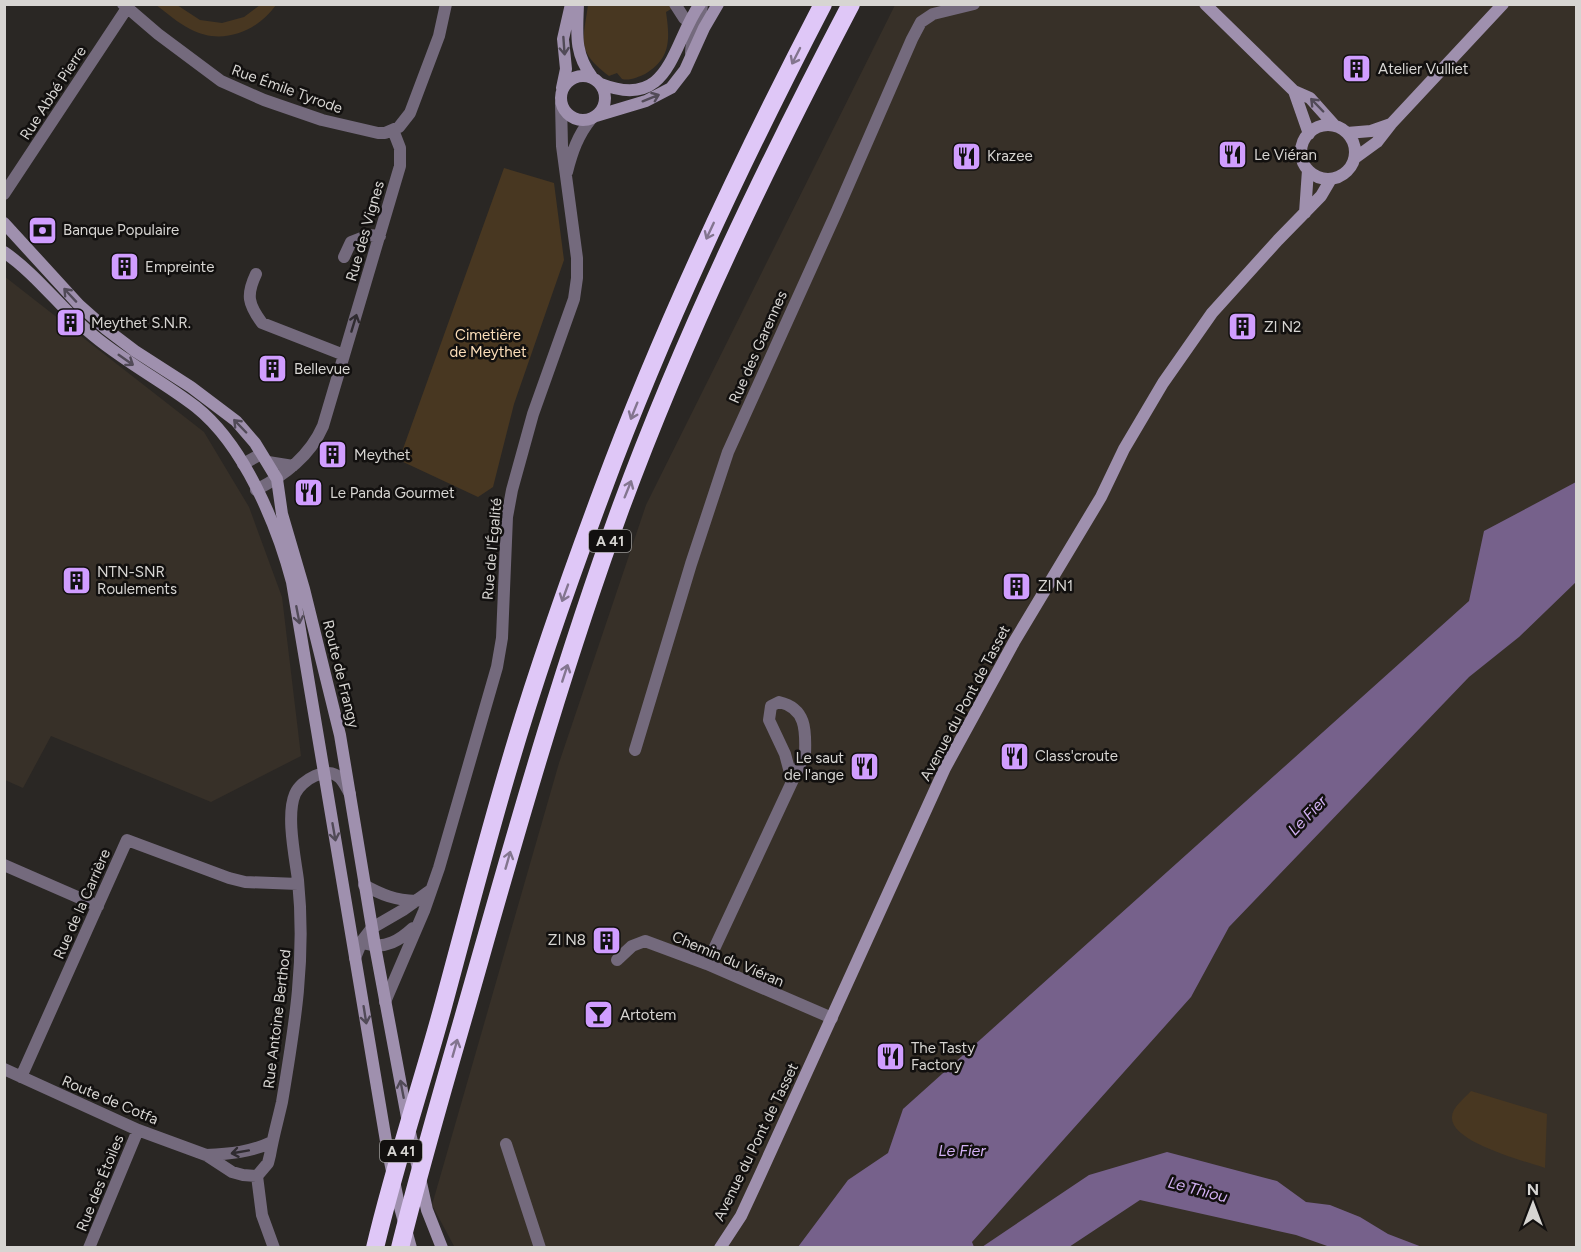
<svg xmlns="http://www.w3.org/2000/svg" width="1581" height="1252" font-family="Figtree,sans-serif">
<style>
.built{fill:#373028}
.green{fill:#483721}
.water{fill:#76618b}
.lines{fill:none;stroke-linecap:round;stroke-linejoin:round}
.street{stroke:#746a7d;stroke-width:12}
.secondary{stroke:#9f90ae;stroke-width:12}
.highway{stroke:#dfc7f7;stroke-width:18}
.oneway{stroke:#514a57}
.oneway2{stroke:#83758f}
.oneway3{stroke:#2f2b30}
.labels{text-anchor:middle;stroke-width:5;stroke-linejoin:round;paint-order:stroke}
.shield{fill:#12100f;stroke:#9c9a98;stroke-width:1.5}
.shield-label{font-size:14px;font-weight:bold;fill:#d7d5d2}
.poi-label{font-size:15px;fill:#d7d5d2;stroke:#12100f;text-anchor:start}
.street-label{font-size:15px;fill:#d7d5d2;stroke:#12100f}
.park-label{font-size:15px;fill:#fcdeb9;stroke:#12100f}
.water-label{font-size:16px;font-style:italic;fill:#d3b1f4;stroke:#12100f}
</style>
<rect width="100%" height="100%" fill="#2a2724"/>
<!-- built -->
<path class="built" d="M895,5H1576V1247L455,1248L432,1205L559,763L646,505Z
M4,276L204,432L249,507L282,597L301,756L211,802L51,736L23,788L5,780Z"/>
<!-- green -->
<path class="green" d="M156,5H177L200,20L222,23L244,17L260,5H276C257,32 221,46 190,29C178,23 167,13 156,5Z
M588,5H670L671,9L666,12C670,39 671,59 645,74C638,77 630,81 622,79L617,73L609,76C576,51 583,42 588,5Z
M504,168L554,183L564,260L514,404L493,487L478,497L399,460Z
M1471,1091L1547,1114L1545,1168C1525,1161 1450,1142 1452,1117C1452,1107 1465,1098 1471,1091Z"/>
<!-- water -->
<path class="water" d="M1576,482V582L1519,637L1469,677L1229,927L1191,997L972,1242L974,1247H798L848,1180L888,1153L903,1109L1469,601L1484,531Z
M1167,1152L1277,1181L1306,1202L1330,1205L1360,1217L1388,1234L1422,1247H1330L1296,1235L1140,1200L1069,1247H982L1089,1175Z"/>
<g class="lines">
<!-- street -->
<path class="street" d="M123,4L158,34L221,81L264,100L322,120L378,133H385L399,127L410,113L439,36L446,4
M675,4L684,18L689,22
M691,53C691,35 701,22 702,4
M567,172C572,152 578,135 591,119
M4,194L127,8
M344,257L351,242L369,235L380,236
M256,274C246,295 248,304 262,323L344,355
M268,462L293,466
M243,464L261,454
M256,490C285,475 310,456 323,426L400,166V148L393,130
M635,750L691,564L728,452L837,211L912,39L921,22L933,14L974,4
M4,865L98,906
M364,885C382,895 395,900 416,901
M367,944C386,949 400,940 413,928
M355,958L362,941L372,928L403,910L431,890
M617,960L632,946L645,941L707,964L832,1018
M707,964L805,754C806,730 806,708 779,702L771,706L769,720L785,754L792,780
M385,1002L424,911L439,868L497,667L502,638L507,517L512,490L533,414L574,299L577,278V258L562,146L561,103
M4,1069L138,1130L206,1155L232,1172L243,1175L257,1176L268,1163L270,1155C273,1137 278,1120 282,1102C295,1025 306,958 298,880C295,857 286,815 295,794C301,780 327,765 340,778C344,782 347,789 350,794
M21,1077L127,840L229,878L245,882L298,884
M506,1144L540,1248
M206,1155C230,1154 251,1152 272,1142
M257,1176L262,1215L274,1248
M89,1248L138,1130"/>
<!-- secondary -->
<path class="secondary" d="M578,4C577,34 574,53 592,77
M1205,4L1294,91L1309,134
M561 98a22 22 0 1 1 44 0a22 22 0 1 1-44 0Z
M601,84C671,111 671,45 700,4
M562,88L566,69L563,39L571,4
M1294,91L1310,98L1335,126
M596,116L646,101L671,88L685,70L704,28L718,4
M1301 152a27 27 0 1 1 54 0a27 27 0 1 1-54 0Z
M1347,133L1371,131L1391,124
M1355,158L1377,142L1391,124L1503,4
M1305,213L1308,170
M4,223L79,305L106,329L135,351L191,387L236,421L255,443L277,479L282,514L304,589L340,735L375,946L409,1128L427,1210L442,1248
M4,252C36,274 59,306 88,331C121,360 161,380 196,407C244,445 277,525 292,582L387,1147L398,1200L411,1248
M720,1248L741,1216L760,1175L945,768L1014,642L1101,497L1124,449L1163,383L1212,313L1278,240L1321,196L1331,179"/>
<!-- highway -->
<path class="highway" d="M375,1248C394,1167 420,1090 442,1010C464,929 485,847 509,766C536,673 569,580 603,489C665,322 741,162 823,4
M400,1248C424,1151 453,1055 480,959C523,807 567,655 621,507C685,334 765,168 851,4"/>
</g>
<!-- one-way arrows -->
<defs><path id="oneway-shaft" d="M-6 0H5M1.5-3L5.5 0L1.5 3" fill="none" stroke-width="1.6" stroke-linecap="round" stroke-linejoin="round" transform="scale(1.5)"/></defs>
<g class="oneway">
<use href="#oneway-shaft" transform="translate(564 46) rotate(86)"/>
<use href="#oneway-shaft" transform="translate(651 98) rotate(-22)"/>
<use href="#oneway-shaft" transform="translate(1317 105) rotate(-134)"/>
<use href="#oneway-shaft" transform="translate(70 295) rotate(-133)"/>
<use href="#oneway-shaft" transform="translate(126 360) rotate(35)"/>
<use href="#oneway-shaft" transform="translate(240 426) rotate(-134)"/>
<use href="#oneway-shaft" transform="translate(298 615) rotate(79)"/>
<use href="#oneway-shaft" transform="translate(334 832) rotate(80)"/>
<use href="#oneway-shaft" transform="translate(365 1015) rotate(81)"/>
<use href="#oneway-shaft" transform="translate(402 1089) rotate(-101)"/>
</g>
<g class="oneway2">
<use href="#oneway-shaft" transform="translate(796 56) rotate(117)"/>
<use href="#oneway-shaft" transform="translate(710 231) rotate(115)"/>
<use href="#oneway-shaft" transform="translate(634 411) rotate(112)"/>
<use href="#oneway-shaft" transform="translate(628 489) rotate(-68)"/>
<use href="#oneway-shaft" transform="translate(565 593) rotate(110)"/>
<use href="#oneway-shaft" transform="translate(565 673) rotate(-72)"/>
<use href="#oneway-shaft" transform="translate(508 860) rotate(-74)"/>
<use href="#oneway-shaft" transform="translate(455 1048) rotate(-74)"/>
</g>
<g class="oneway3">
<use href="#oneway-shaft" transform="translate(354 323) rotate(-73)"/>
<use href="#oneway-shaft" transform="translate(240 1152) rotate(170)"/>
</g>
<!-- icons -->
<defs>
<symbol id="building-square" viewBox="-11 -11 22 22"><rect x="-9" y="-9" width="18" height="18" rx="4" fill="#d09dff" stroke="#12100f"/><path d="M-4-6H4V6H1V3H-1V6H-4ZM-2.5-4.3h1.7v1.8h-1.7ZM.8-4.3h1.7v1.8H.8ZM-2.5-1h1.7V.8h-1.7ZM.8-1h1.7V.8H.8Z" fill="#111"/></symbol>
<symbol id="restaurant-square" viewBox="-11 -11 22 22"><rect x="-9" y="-9" width="18" height="18" rx="4" fill="#d09dff" stroke="#12100f"/><path d="M-5-6h1v4h1v-4h1v4h1v-4h1v5L-1.5 .5V6h-2V.5L-5-1ZM5-6V6H3V1.5H1.5Q1.5-4 5-6Z" fill="#111"/></symbol>
<symbol id="bank-square" viewBox="-11 -11 22 22"><rect x="-9" y="-9" width="18" height="18" rx="4" fill="#d09dff" stroke="#12100f"/><path d="M-6-4H6V4H-6ZM0-2.3a2.3 2.3 0 1 0 0 4.6a2.3 2.3 0 1 0 0-4.6Z" fill="#111"/></symbol>
<symbol id="bar-square" viewBox="-11 -11 22 22"><rect x="-9" y="-9" width="18" height="18" rx="4" fill="#d09dff" stroke="#12100f"/><path d="M-6-5H6L.8 .8V4.5H3.5V6h-7V4.5H-.8V.8Z" fill="#111"/></symbol>
</defs>
<g fill-rule="evenodd">
<use href="#building-square" x="1340" y="52" width="33" height="33"/>
<use href="#restaurant-square" x="1216" y="138" width="33" height="33"/>
<use href="#restaurant-square" x="950" y="140" width="33" height="33"/>
<use href="#bank-square" x="26" y="214" width="33" height="33"/>
<use href="#building-square" x="108" y="250" width="33" height="33"/>
<use href="#building-square" x="54" y="306" width="33" height="33"/>
<use href="#building-square" x="1226" y="310" width="33" height="33"/>
<use href="#building-square" x="256" y="352" width="33" height="33"/>
<use href="#building-square" x="316" y="438" width="33" height="33"/>
<use href="#restaurant-square" x="292" y="476" width="33" height="33"/>
<use href="#building-square" x="60" y="564" width="33" height="33"/>
<use href="#building-square" x="1000" y="570" width="33" height="33"/>
<use href="#restaurant-square" x="998" y="740" width="33" height="33"/>
<use href="#restaurant-square" x="848" y="750" width="33" height="33"/>
<use href="#building-square" x="590" y="924" width="33" height="33"/>
<use href="#bar-square" x="582" y="998" width="33" height="33"/>
<use href="#restaurant-square" x="874" y="1040" width="33" height="33"/>
</g>
<g class="labels">
<!-- shield labels -->
<g class="shield">
<rect x="589" y="530" width="42" height="22" rx="4.5"/>
<rect x="380" y="1140" width="42" height="22" rx="4.5"/>
</g>
<g class="shield-label">
<text x="610" y="546">A 41</text>
<text x="401" y="1156">A 41</text>
</g>
<!-- poi labels -->
<g class="poi-label">
<text x="1378" y="74">Atelier Vulliet</text>
<text x="1254" y="160">Le Viéran</text>
<text x="987" y="161">Krazee</text>
<text x="63" y="235">Banque Populaire</text>
<text x="145" y="272">Empreinte</text>
<text x="91" y="328">Meythet S.N.R.</text>
<text x="1264" y="332">ZI N2</text>
<text x="294" y="374">Bellevue</text>
<text x="354" y="460">Meythet</text>
<text x="330" y="498">Le Panda Gourmet</text>
<text x="97" y="577">NTN-SNR<tspan x="97" dy="17">Roulements</tspan></text>
<text x="1038" y="591">ZI N1</text>
<text x="1035" y="761">Class'croute</text>
<text x="844" y="763" text-anchor="end">Le saut<tspan x="844" dy="17">de l'ange</tspan></text>
<text x="586" y="945" text-anchor="end">ZI N8</text>
<text x="620" y="1020">Artotem</text>
<text x="911" y="1053">The Tasty<tspan x="911" dy="17">Factory</tspan></text>
</g>
<!-- street labels -->
<g class="street-label">
<text transform="translate(287 89) rotate(20)" y="5">Rue Émile Tyrode</text>
<text transform="translate(53 93) rotate(-57)" y="5">Rue Abbé Pierre</text>
<text transform="translate(365 231) rotate(-74)" y="5">Rue des Vignes</text>
<text transform="translate(758 347) rotate(-66)" y="5">Rue des Garennes</text>
<text transform="translate(492 549) rotate(-85)" y="5">Rue de l'Égalité</text>
<text transform="translate(341 674) rotate(76)" y="5">Route de Frangy</text>
<text transform="translate(965 703) rotate(-62)" y="5">Avenue du Pont de Tasset</text>
<text transform="translate(82 904) rotate(-66)" y="5">Rue de la Carrière</text>
<text transform="translate(728 959) rotate(23)" y="5">Chemin du Viéran</text>
<text transform="translate(277 1019) rotate(-83)" y="5">Rue Antoine Berthod</text>
<text transform="translate(110 1100) rotate(23)" y="5">Route de Cotfa</text>
<text transform="translate(756 1142) rotate(-64)" y="5">Avenue du Pont de Tasset</text>
<text transform="translate(100 1183) rotate(-68)" y="5">Rue des Étoiles</text>
</g>
<!-- park labels -->
<g class="park-label">
<text x="488" y="340">Cimetière<tspan x="488" dy="17">de Meythet</tspan></text>
</g>
<!-- water labels -->
<g class="water-label">
<text transform="translate(1307 815) rotate(-46)" y="6">Le Fier</text>
<text x="962" y="1156">Le Fier</text>
<text transform="translate(1198 1189) rotate(15)" y="6">Le Thiou</text>
</g>
</g>
<!-- border -->
<rect width="1581" height="1252" fill="none" stroke="#d7d5d2" stroke-width="12"/>
<!-- north arrow -->
<g transform="translate(1533 1204)" stroke="#12100f" stroke-width="4.5" paint-order="stroke">
<path d="M0-4.5L10 22L0 15L-10 22Z" fill="#d7d5d2"/>
<text y="-9" font-size="16" font-weight="bold" text-anchor="middle" fill="#d7d5d2">N</text>
</g>
</svg>
